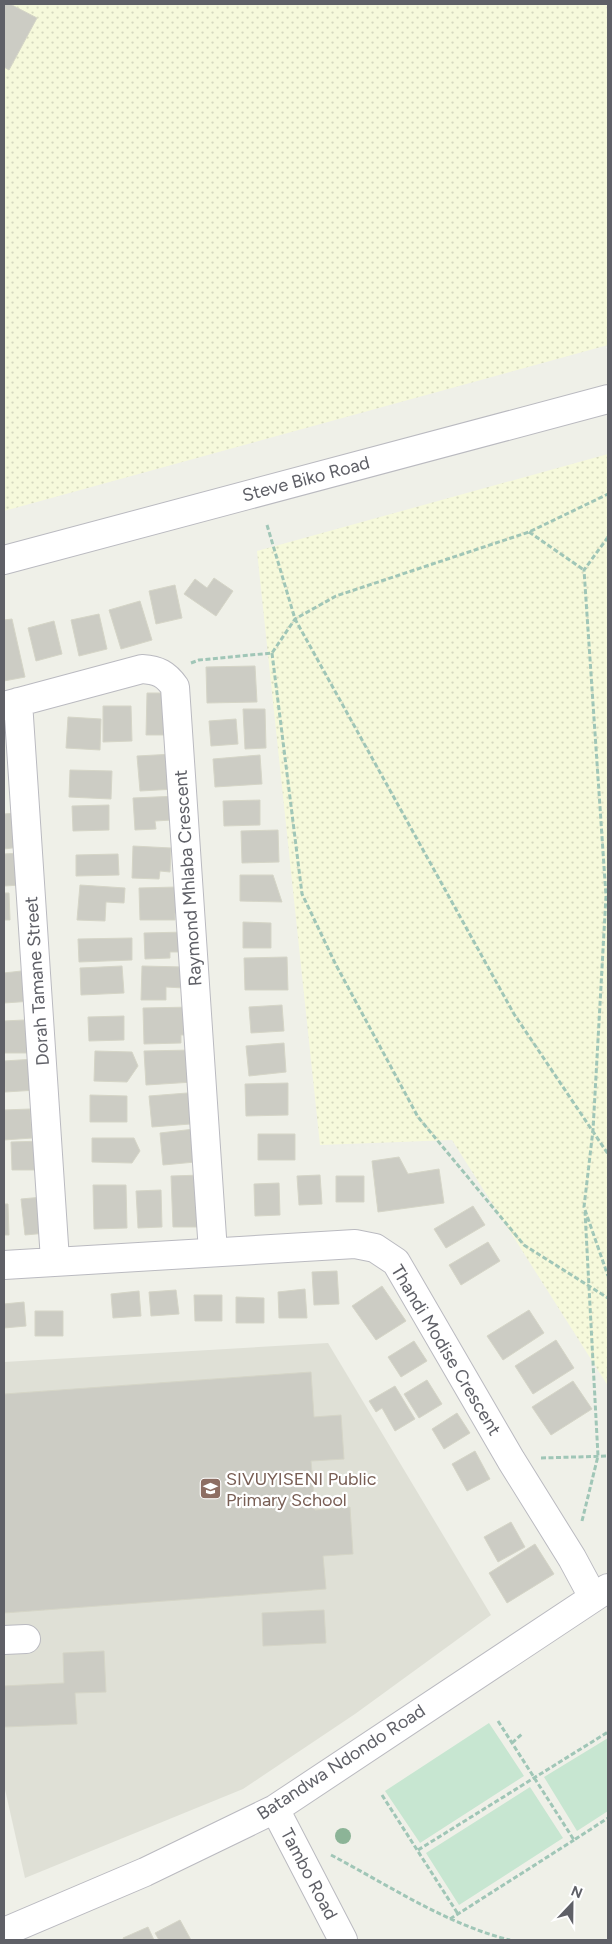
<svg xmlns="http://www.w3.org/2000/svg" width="612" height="1944" font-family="Figtree,sans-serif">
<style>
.education{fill:#dfe0d6}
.sand{fill:url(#sand-dots)}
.pitch{fill:#c7e6d1}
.building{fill:#ccccc4;stroke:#d5d5c7}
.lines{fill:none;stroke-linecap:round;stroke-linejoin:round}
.minor-casing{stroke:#babac0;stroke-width:30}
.path{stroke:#a0c6b7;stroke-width:3;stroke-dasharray:5 2.5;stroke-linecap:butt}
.minor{stroke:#fff;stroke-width:28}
.tree{fill:#8cb497}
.labels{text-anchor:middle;stroke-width:4.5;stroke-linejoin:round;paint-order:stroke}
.street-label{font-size:18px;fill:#5f6067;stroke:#fff}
.education-label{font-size:18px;fill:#785e54;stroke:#fff;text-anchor:start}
</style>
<defs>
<pattern id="sand-dots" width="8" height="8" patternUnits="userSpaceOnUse" patternTransform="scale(1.25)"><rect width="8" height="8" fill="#f6f9db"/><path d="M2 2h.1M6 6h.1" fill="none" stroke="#d5d8bf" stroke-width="1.8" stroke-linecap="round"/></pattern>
</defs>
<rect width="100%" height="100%" fill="#eff0e8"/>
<!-- education -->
<path class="education" d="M328,1343L491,1615L355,1714L243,1789L25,1878L4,1785V1362Z"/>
<!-- sand -->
<path class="sand" d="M4,4H608V345L4,511Z
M608,454V1386L452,1140L320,1145L257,551Z"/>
<!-- pitch -->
<path class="pitch" d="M489,1723L524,1776L420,1843L385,1791Z
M608,1738V1811L577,1831L544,1777Z
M530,1787L563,1838L459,1905L426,1853Z"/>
<!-- building -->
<path class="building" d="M4,4H10L37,18L9,70L4,67Z
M214,578L233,591L216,616L184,594L195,579L207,588Z
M175,585L182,618L156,624L149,591Z
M140,601L152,640L121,649L109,610Z
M99,614L107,649L79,656L71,620Z
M12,619L25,677L4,681V620Z
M54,621L62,654L36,661L28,628Z
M255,666L257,702L207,703L206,667Z
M147,693H172L171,735H146Z
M103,706H131L132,741L103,742Z
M243,709H265L266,748L245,749Z
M68,717L101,719L100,750L66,748Z
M236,719L238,744L211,746L209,721Z
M174,754L176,789L140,791L137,756Z
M260,755L262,784L215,787L213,759Z
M70,770L112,771L111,799L69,797Z
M178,796L172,820L155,821L156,829L135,830L133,798Z
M260,800V825L224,826L223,801Z
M109,805V830L73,831L72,806Z
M16,813L20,847L4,849V814Z
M278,830L279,862L242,863L241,831Z
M133,846L171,848L170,872L160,871L159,879L132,878Z
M19,853L21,885L4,886V854Z
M118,854L119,875L76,876V855Z
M240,875H273L282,902L240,901Z
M80,885L125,888L124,903L106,902L105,921L77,920Z
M177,887L185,913H175V920H140L139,888Z
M4,893H9L10,920H4Z
M243,922L271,923V948H243Z
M186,932V952H170V958L145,959L144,933Z
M132,938V960L79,962L78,939Z
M287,957L288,990H245L244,958Z
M122,966L124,993L81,995L80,968Z
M142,966L184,967V988L166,987V1000H141Z
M30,970L33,1001L4,1003V973Z
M282,1005L284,1031L251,1033L249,1007Z
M193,1007V1035H181V1043L144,1044L143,1008Z
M124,1016V1040L89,1041L88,1017Z
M24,1020L28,1053H4V1021Z
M284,1043L286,1072L249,1076L246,1046Z
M192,1050L193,1082L146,1085L144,1051Z
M95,1051L132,1052L138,1066L127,1082L94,1081Z
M35,1059L37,1090L5,1092L4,1061Z
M288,1083V1115L246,1116L245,1084Z
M200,1092L203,1123L152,1127L149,1096Z
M90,1095L127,1096V1122H90Z
M30,1109L32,1138L4,1140V1110Z
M203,1128L206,1161L163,1165L160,1133Z
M258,1134H295V1160H258Z
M92,1138H134L140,1151L132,1163L92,1162Z
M44,1141V1170H12L11,1142Z
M399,1157L408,1174L439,1169L444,1203L378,1212L372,1161Z
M202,1175L203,1227H173L171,1176Z
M320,1175L322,1204L299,1205L297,1176Z
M336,1176H364V1202H336Z
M279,1183L280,1215L255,1216L254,1184Z
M93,1185H126L127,1228L94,1229Z
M161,1190L162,1227L138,1228L136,1191Z
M43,1197L47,1233L25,1235L21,1199Z
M4,1204H8L9,1235H4Z
M473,1206L485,1225L446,1248L434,1229Z
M488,1242L500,1261L461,1285L449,1265Z
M337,1271L339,1304L314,1305L312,1272Z
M382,1286L406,1321L376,1340L352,1306Z
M305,1289L307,1318H279L278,1292Z
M176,1290L179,1314L151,1316L149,1292Z
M139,1291L141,1316L113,1318L111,1294Z
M194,1295H222V1321H195Z
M236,1297L264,1298V1323H236Z
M24,1302L26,1326L4,1328V1304Z
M529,1310L544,1333L503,1360L487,1336Z
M35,1311H63V1336H35Z
M556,1340L574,1368L533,1394L515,1366Z
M414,1341L427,1361L401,1377L388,1357Z
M311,1372L314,1417L341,1415L344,1459L311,1461L315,1510L350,1507L353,1554L323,1556L326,1589L4,1613V1394Z
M427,1380L442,1404L419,1418L404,1394Z
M573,1381L592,1409L551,1435L532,1407Z
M395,1386L415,1419L395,1431L382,1408L376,1412L369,1401Z
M457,1413L470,1433L444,1449L432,1429Z
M475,1451L490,1479L467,1491L452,1464Z
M511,1522L525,1547L498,1562L484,1537Z
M535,1544L554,1574L507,1603L489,1573Z
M324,1610L326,1643L263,1646L262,1613Z
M104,1651L106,1692L75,1693L77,1724L4,1727V1686L64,1683L63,1653Z
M180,1920L191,1940H159L155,1933Z
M148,1927L154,1940H124L123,1938Z"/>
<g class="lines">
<defs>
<path id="minor" d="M4,560L608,399
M18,702L55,1260
M4,706L142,669C158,670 166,674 175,687L213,1252
M4,1265L355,1244L375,1248L396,1262L511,1460L572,1558L593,1597
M4,1640L26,1639
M275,1809L343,1940
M4,1932L145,1872L275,1809L608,1588"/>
</defs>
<!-- minor casing -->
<use href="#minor" class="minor-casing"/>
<!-- path -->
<path class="path" d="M267,525L295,619L514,1014L608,1154
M529,532L584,570
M608,537L584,570L606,896L593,1130L584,1207L608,1276
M272,653L302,894L336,965L418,1117L524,1245L608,1298
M191,663L199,660L272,653L295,619L336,596L529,532L608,494
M541,1458L608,1456
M582,1521L598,1456L585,1212
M498,1721L574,1840L608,1818
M512,1743L522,1734
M382,1795L458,1914
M418,1850L608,1732
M331,1855C388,1885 448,1925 510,1940
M450,1919L574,1840"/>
<!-- minor -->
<use href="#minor" class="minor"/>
</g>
<!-- trees -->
<circle class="tree" cx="343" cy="1836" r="8"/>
<!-- icons -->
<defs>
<symbol id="school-square" viewBox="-11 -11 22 22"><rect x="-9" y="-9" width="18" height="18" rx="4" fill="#8d6e63" stroke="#fff"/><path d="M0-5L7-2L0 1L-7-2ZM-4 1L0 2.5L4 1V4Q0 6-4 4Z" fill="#fff"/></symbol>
</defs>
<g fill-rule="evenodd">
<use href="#school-square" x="198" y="1476" width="25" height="25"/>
</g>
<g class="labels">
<!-- street labels -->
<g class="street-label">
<text transform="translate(306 479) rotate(-15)" y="6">Steve Biko Road</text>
<text transform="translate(188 878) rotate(-94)" y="6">Raymond Mhlaba Crescent</text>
<text transform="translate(37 981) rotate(-94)" y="6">Dorah Tamane Street</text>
<text transform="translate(446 1350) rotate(59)" y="6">Thandi Modise Crescent</text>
<text transform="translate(341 1762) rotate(-33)" y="6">Batandwa Ndondo Road</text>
<text transform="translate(309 1874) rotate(62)" y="6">Tambo Road</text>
</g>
<!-- education labels -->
<g class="education-label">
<text x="226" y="1485">SIVUYISENI Public<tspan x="226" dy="21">Primary School</tspan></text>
</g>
</g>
<!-- border -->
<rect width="612" height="1944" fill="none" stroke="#5f6067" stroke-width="10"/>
<!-- north arrow -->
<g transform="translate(572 1904) rotate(22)" stroke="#ffffff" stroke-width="4" paint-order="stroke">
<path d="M0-4L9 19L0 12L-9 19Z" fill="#5f6067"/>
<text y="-8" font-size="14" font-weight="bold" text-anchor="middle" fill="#5f6067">N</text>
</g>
</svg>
